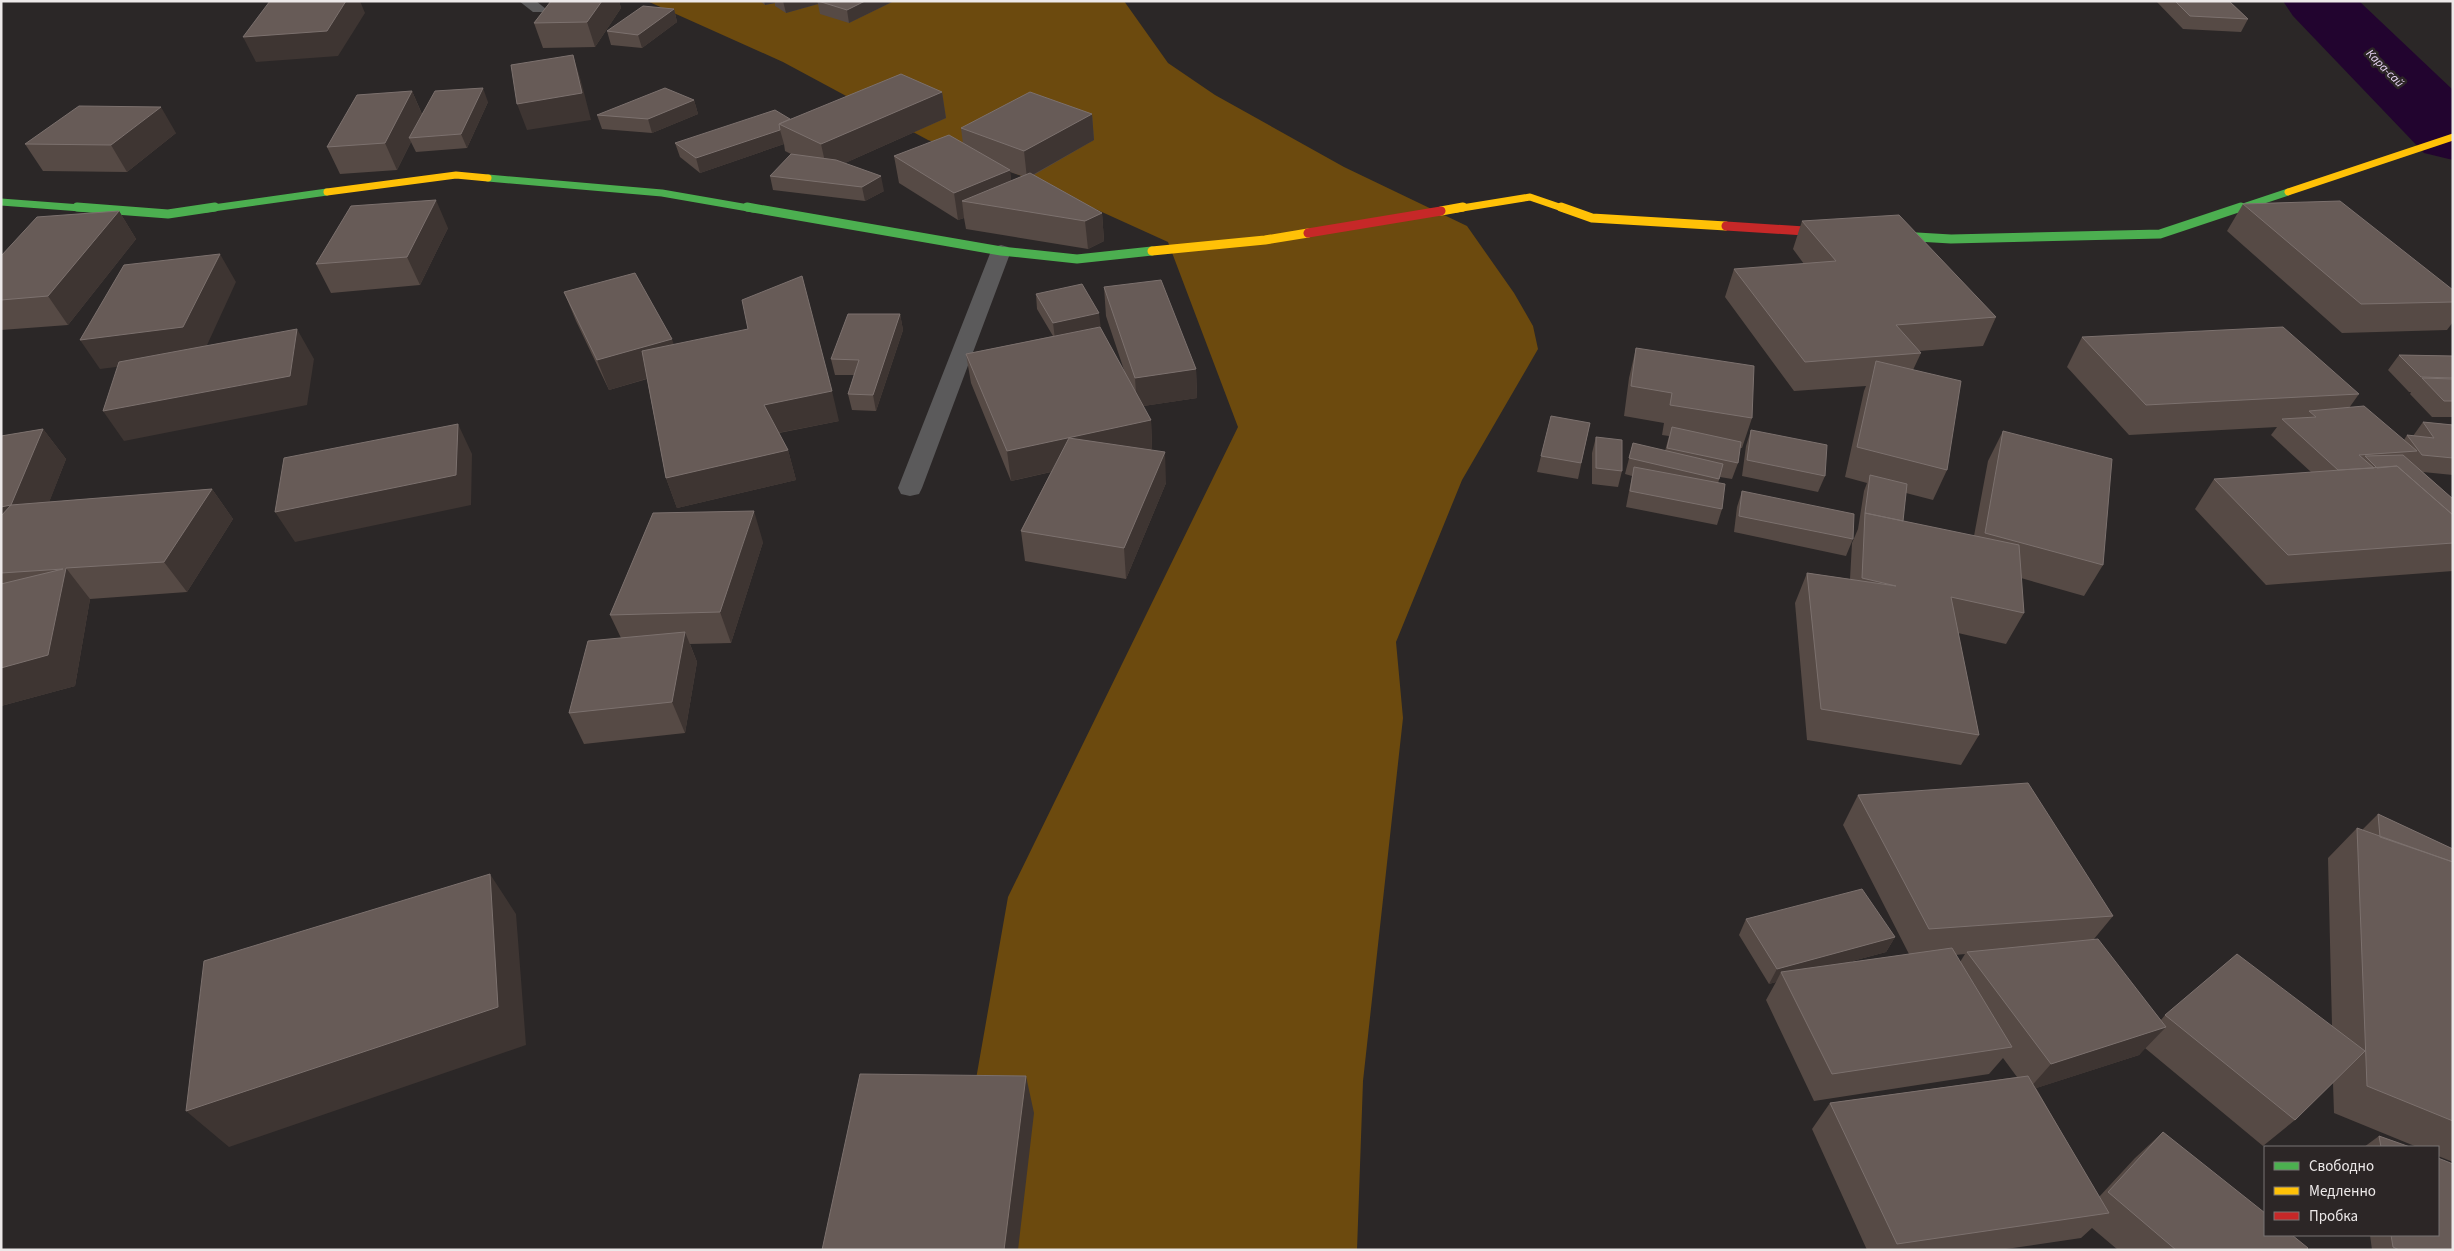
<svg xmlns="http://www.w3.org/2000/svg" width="2454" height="1251" font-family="'Source Sans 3',sans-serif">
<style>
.forest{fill:#6c4a0e}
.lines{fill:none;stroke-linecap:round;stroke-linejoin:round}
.river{fill:#22042f;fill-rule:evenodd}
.street{fill:#5b5a5b;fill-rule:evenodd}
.fast-far1{stroke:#4caf50;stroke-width:7}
.fast{stroke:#4caf50;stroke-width:9}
.slow-far1{stroke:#ffc107;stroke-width:7}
.slow{stroke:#ffc107;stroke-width:9}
.jam{stroke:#c62828;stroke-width:9}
.wall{fill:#564a45;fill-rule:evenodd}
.shaded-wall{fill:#3e3532}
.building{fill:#675b57;stroke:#7c716e}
.labels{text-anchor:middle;stroke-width:5;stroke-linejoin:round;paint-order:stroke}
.far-water-label{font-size:12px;font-style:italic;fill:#ead7f7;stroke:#2c2626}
</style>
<rect width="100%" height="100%" fill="#2b2727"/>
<!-- forest -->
<path class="forest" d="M647,1H1124L1168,63L1215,95L1344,167L1467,226L1514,293L1533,326L1538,349L1462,480L1396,642L1403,718L1363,1081L1357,1250H946L1008,897L1238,427L1168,242L1027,178L928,140L783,62Z"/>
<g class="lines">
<!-- river -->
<path class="river" d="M2283,1H2359L2453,90V160L2424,153L2293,16Z"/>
<!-- street -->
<path class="street" d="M519,1H536L546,9L543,12H533Z
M1001,245L1008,247L1011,251L922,488L919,494L910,496L901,494L898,488L991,251L994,247Z"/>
<!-- fast-far1 -->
<path class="fast-far1" d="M488,178L662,193L754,209
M1,202L94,209
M206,209L327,192
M2237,209L2288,192"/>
<!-- fast -->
<path class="fast" d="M77,207L168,214L215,207
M747,207L1001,251L1077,259L1152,251
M1883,235L1951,239L2160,234L2241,207"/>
<!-- slow-far1 -->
<path class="slow-far1" d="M327,192L456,175L488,178
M2288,192L2453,137
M1456,209L1530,197L1565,209"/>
<!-- slow -->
<path class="slow" d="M1561,207L1592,218L1726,226
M1441,211L1463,207
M1152,251L1265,240L1308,233"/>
<!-- jam -->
<path class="jam" d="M1726,226L1835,233
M1308,233L1441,211"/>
</g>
<!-- wall -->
<path class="wall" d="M551,1H619L621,8L595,47L543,48L534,23Z
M760,1H894L849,23L820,14L818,4L786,13L775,6V3L765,5Z
M2156,1H2229L2248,19L2241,32L2183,29Z
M674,9L677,22L642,48L611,45L607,31Z
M412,91L422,114L488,102L467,148L416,152L411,142L397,170L340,174L327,147Z
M942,92L946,118L845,163L884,191L865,201L773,190L770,176L793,155L785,151L784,144L700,173L680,157L675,143L790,119Z
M694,100L698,114L652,133L602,129L597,115Z
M1092,114L1094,140L1034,175L1102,213L1104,241L1088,249L966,229L964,218L958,220L899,183L894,156L963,144L961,128ZM1010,172L1022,176L1011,181Z
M176,133L127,172L43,171L25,144Z
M2243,204L2453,290V322L2447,330L2342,333L2227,231Z
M119,211L136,239L68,325L1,330V256Z
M1802,221L1996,317L1983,346L1919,351L1921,353L1913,370L1947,470L1933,500L1906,493L1903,521L1974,536L1988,461L2003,431L2103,565L2084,596L2021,578L2024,613L2006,644L1958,633L1979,735L1961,765L1807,740L1795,603L1807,573L1850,579L1852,543L1858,529L1864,491L1867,483L1845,477L1864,391L1866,386L1794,391L1725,297L1734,269L1804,264L1793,249Z
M448,228L420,285L331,293L316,264Z
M1104,287L1196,369L1197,398L1143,406L1151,420L1152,449L1150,450L1166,483L1126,579L1025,561L1021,531L1051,472L1011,481L971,383L966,354L1053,336L1037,309L1036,294L1101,329L1125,373L1106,316Z
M564,292L673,344L839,421L779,433L788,450L796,480L677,508L666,478L647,379L609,390L576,321Z
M900,314L903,330L876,411L852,410L848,394L854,375H835L831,359Z
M2082,337L2359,394L2349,408L2404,440L2407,435L2413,436L2423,422L2453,425V475L2423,472L2453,499V571L2266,585L2195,509L2214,479L2311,472L2271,435L2277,427L2129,435L2067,367Z
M1636,348L1752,418L1742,448H1740L1738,463L1732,479L1720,477L1718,483L1722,509L1717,525L1626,507L1632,476L1625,474L1633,443L1665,451L1669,436L1662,435L1664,423L1624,416L1629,378Z
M2399,355L2453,356V417H2432L2410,394L2411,392H2409L2388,370Z
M1590,423L1578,479L1537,472L1541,456Z
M43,429L66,459L49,502L212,489L233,519L187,592L90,599L75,686L1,706V436Z
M1751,430L1825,476L1818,492L1742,476L1746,446Z
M1596,437L1622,471L1618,487L1592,484V453Z
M1742,491L1853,539L1846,556L1734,532L1737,507Z
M763,542L731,643L690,644L697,662L685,733L584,744L569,713L621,638L610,615Z
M1858,795L2113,916L2094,939L2161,1020L2165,1015L2332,1026L2328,858L2357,828L2363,830V829L2378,814L2453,849V1162L2438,1156V1147H2417L2334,1113L2333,1083L2295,1120L2263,1146L2145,1048L2139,1055L2036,1088L2099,1197L2135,1158L2163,1132L2306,1250H2118L2092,1228L2081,1238L1999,1250H1867L1812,1129L1830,1103L2017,1077L2003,1058L1989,1074L1814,1101L1766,1000L1776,982L1769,984L1739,935L1746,919L1895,937L1886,952L1845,963L1909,954L1843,825ZM1965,954L1960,962L1955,955Z
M2379,1136L2410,1147H2364Z
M2370,1235H2438L2453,1250H2372Z"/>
<!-- shaded-wall -->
<path class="shaded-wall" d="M346,1H360L365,13L338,56L256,62L243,37Z
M602,1H619L621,8L595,47L587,22Z
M764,1H774L775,3L765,5Z
M783,1H817L818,4L786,13Z
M865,1H894L849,23L847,10Z
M674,9L677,22L642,48L638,35Z
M573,55L581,81L591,120L527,130L517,104Z
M483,88L488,102L467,148L461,134Z
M412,91L423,117L409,138L411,142L397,170L385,143Z
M942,92L946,118L827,171L821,144Z
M694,100L698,114L652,133L648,119Z
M161,107L176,133L127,172L111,145Z
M1092,114L1094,140L1027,178L1024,151Z
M780,130L784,144L700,173L696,158Z
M1010,170L1013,198L962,201L964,218L958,220L954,193Z
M881,176L884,191L865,201L862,187Z
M436,200L448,228L420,285L407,257Z
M119,211L136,239L68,325L48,296Z
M1102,213L1104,241L1088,249L1085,221Z
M220,254L236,282L202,356L100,369L80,340Z
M1099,313L1101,329L1055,339L1053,323Z
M900,314L903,330L876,411L873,395Z
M297,329L314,359L307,405L124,441L103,411Z
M672,339L682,368L609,390L597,360Z
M1196,369L1197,398L1137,407L1135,378Z
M832,391L839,421L772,434L764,405Z
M1151,420L1152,449L1011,481L1007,451Z
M458,424L472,454L471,505L295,542L275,512Z
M43,429L66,459L36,536L11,505Z
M788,450L796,480L677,508L666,478Z
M1165,452L1166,483L1126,579L1124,548Z
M212,489L233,519L187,592L164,562Z
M11,505L1,542V507Z
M754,511L763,542L731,643L720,612Z
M66,568L90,599L75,686L1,706V668Z
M685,632L697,662L685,733L672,702Z
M490,874L516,914L526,1045L229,1147L186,1111Z
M1895,937L1886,952L1785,979L1781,972L1776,982L1769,984L1777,969Z
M2166,1027L2139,1055L2027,1091L2051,1064Z
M1026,1076L1034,1113L1018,1250H1004Z"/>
<!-- building -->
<path class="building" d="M270,1H346L327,31L243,37Z
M551,1H602L587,22L534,23Z
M818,1H865L847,10Z
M2175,1H2229L2248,19L2190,16Z
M643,6L674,9L638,35L607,31Z
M573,55L582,93L517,104L511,65Z
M901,74L942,92L821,144L779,124Z
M483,88L461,134L409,138L435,91Z
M665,88L694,100L648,119L597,115Z
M412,91L385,143L327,147L357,95Z
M1030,92L1092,114L1024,151L961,128Z
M79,106L161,107L111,145L25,144Z
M775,110L790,119L779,124L780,130L696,158L675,143Z
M949,135L1010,170L954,193L894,156Z
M791,154L836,160L881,176L862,187L770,176Z
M1030,173L1102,213L1085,221L962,201Z
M436,200L407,257L316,264L351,206Z
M2340,201L2453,290V302L2361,304L2243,204Z
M119,211L48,296L1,300V256L37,217Z
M1899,215L1996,317L1896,325L1921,353L1805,362L1734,269L1836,261L1802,221Z
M220,254L183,327L80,340L124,265Z
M635,273L672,339L597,360L564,292Z
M802,276L832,391L764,405L788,450L666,478L642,351L748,329L742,300Z
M1161,280L1196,369L1135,378L1104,287Z
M1082,284L1099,313L1053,323L1036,294Z
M848,314H900L873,395L848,394L859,360L831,359Z
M1100,327L1151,420L1007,451L966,354Z
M2283,327L2359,394L2146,405L2082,337Z
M297,329L290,376L103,411L119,362Z
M1636,348L1754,366L1752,418L1670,405L1672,393L1631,386Z
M2399,355L2453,356V378L2421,377Z
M1876,361L1961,381L1947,470L1857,447Z
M2422,378L2453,379V401H2444Z
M2364,406L2417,451L2359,455L2374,468L2338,470L2282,419L2316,417L2309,411Z
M1551,416L1590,423L1581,463L1541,456Z
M2423,422L2453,425V458L2422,455L2407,435L2434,438Z
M458,424L456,475L275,512L284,458Z
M1672,427L1741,442L1738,463L1667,448Z
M43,429L11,505L212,489L164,562L66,568L48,655L1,668V584L63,569L1,573V516L11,505L1,507V436Z
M1751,430L1827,445L1825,476L1747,460Z
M2003,431L2112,459L2103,565L1985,533Z
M1596,437L1622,440V471L1596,468Z
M1069,438L1165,452L1124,548L1021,531Z
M1633,443L1723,464L1719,479L1629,458Z
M2403,455L2453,499V515L2397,466L2377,468L2365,456Z
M2397,466L2453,515V543L2288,555L2214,479Z
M1634,467L1725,484L1722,509L1630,491Z
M1870,475L1907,484L1903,521L1865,513Z
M1742,491L1854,514L1853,539L1739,516Z
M754,511L720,612L610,615L653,513Z
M1865,513L2019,545L2024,613L1951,597L1979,735L1821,709L1807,573L1896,586L1862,578Z
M685,632L672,702L569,713L588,641Z
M2028,783L2113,916L1929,929L1858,795Z
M2378,814L2453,849V862L2380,837Z
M2357,828L2453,862V1121L2367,1086Z
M490,874L498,1007L186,1111L204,961Z
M1862,889L1895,937L1777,969L1746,919Z
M2098,939L2166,1027L2051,1064L1967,952Z
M1952,948L2012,1047L1832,1074L1781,972Z
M2237,954L2365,1051L2295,1120L2165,1015Z
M860,1074L1026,1076L1004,1250H822Z
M2028,1076L2109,1213L1897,1244L1830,1103Z
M2163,1132L2265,1213V1235H2292L2308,1248L2306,1250H2176L2108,1192Z
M2379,1136L2410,1147H2381Z
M2438,1158L2453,1164V1250H2399L2393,1247L2391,1235H2438Z"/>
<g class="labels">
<!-- far-water labels -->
<g class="far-water-label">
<text transform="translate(2385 68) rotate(45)" y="4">Кара-сай</text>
</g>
</g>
<!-- border -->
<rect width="2454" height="1251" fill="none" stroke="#ede9e9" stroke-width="5"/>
<!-- legend -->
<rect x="2264" y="1146" width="175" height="90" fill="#2c2626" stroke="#797474"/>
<rect x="2274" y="1162" width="25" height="8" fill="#4caf50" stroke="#797474"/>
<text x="2309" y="1171" font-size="15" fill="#ede9e9">Свободно</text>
<rect x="2274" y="1187" width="25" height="8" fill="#ffc107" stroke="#797474"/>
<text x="2309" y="1196" font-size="15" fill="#ede9e9">Медленно</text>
<rect x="2274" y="1212" width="25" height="8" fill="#c62828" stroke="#797474"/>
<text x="2309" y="1221" font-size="15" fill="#ede9e9">Пробка</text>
</svg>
